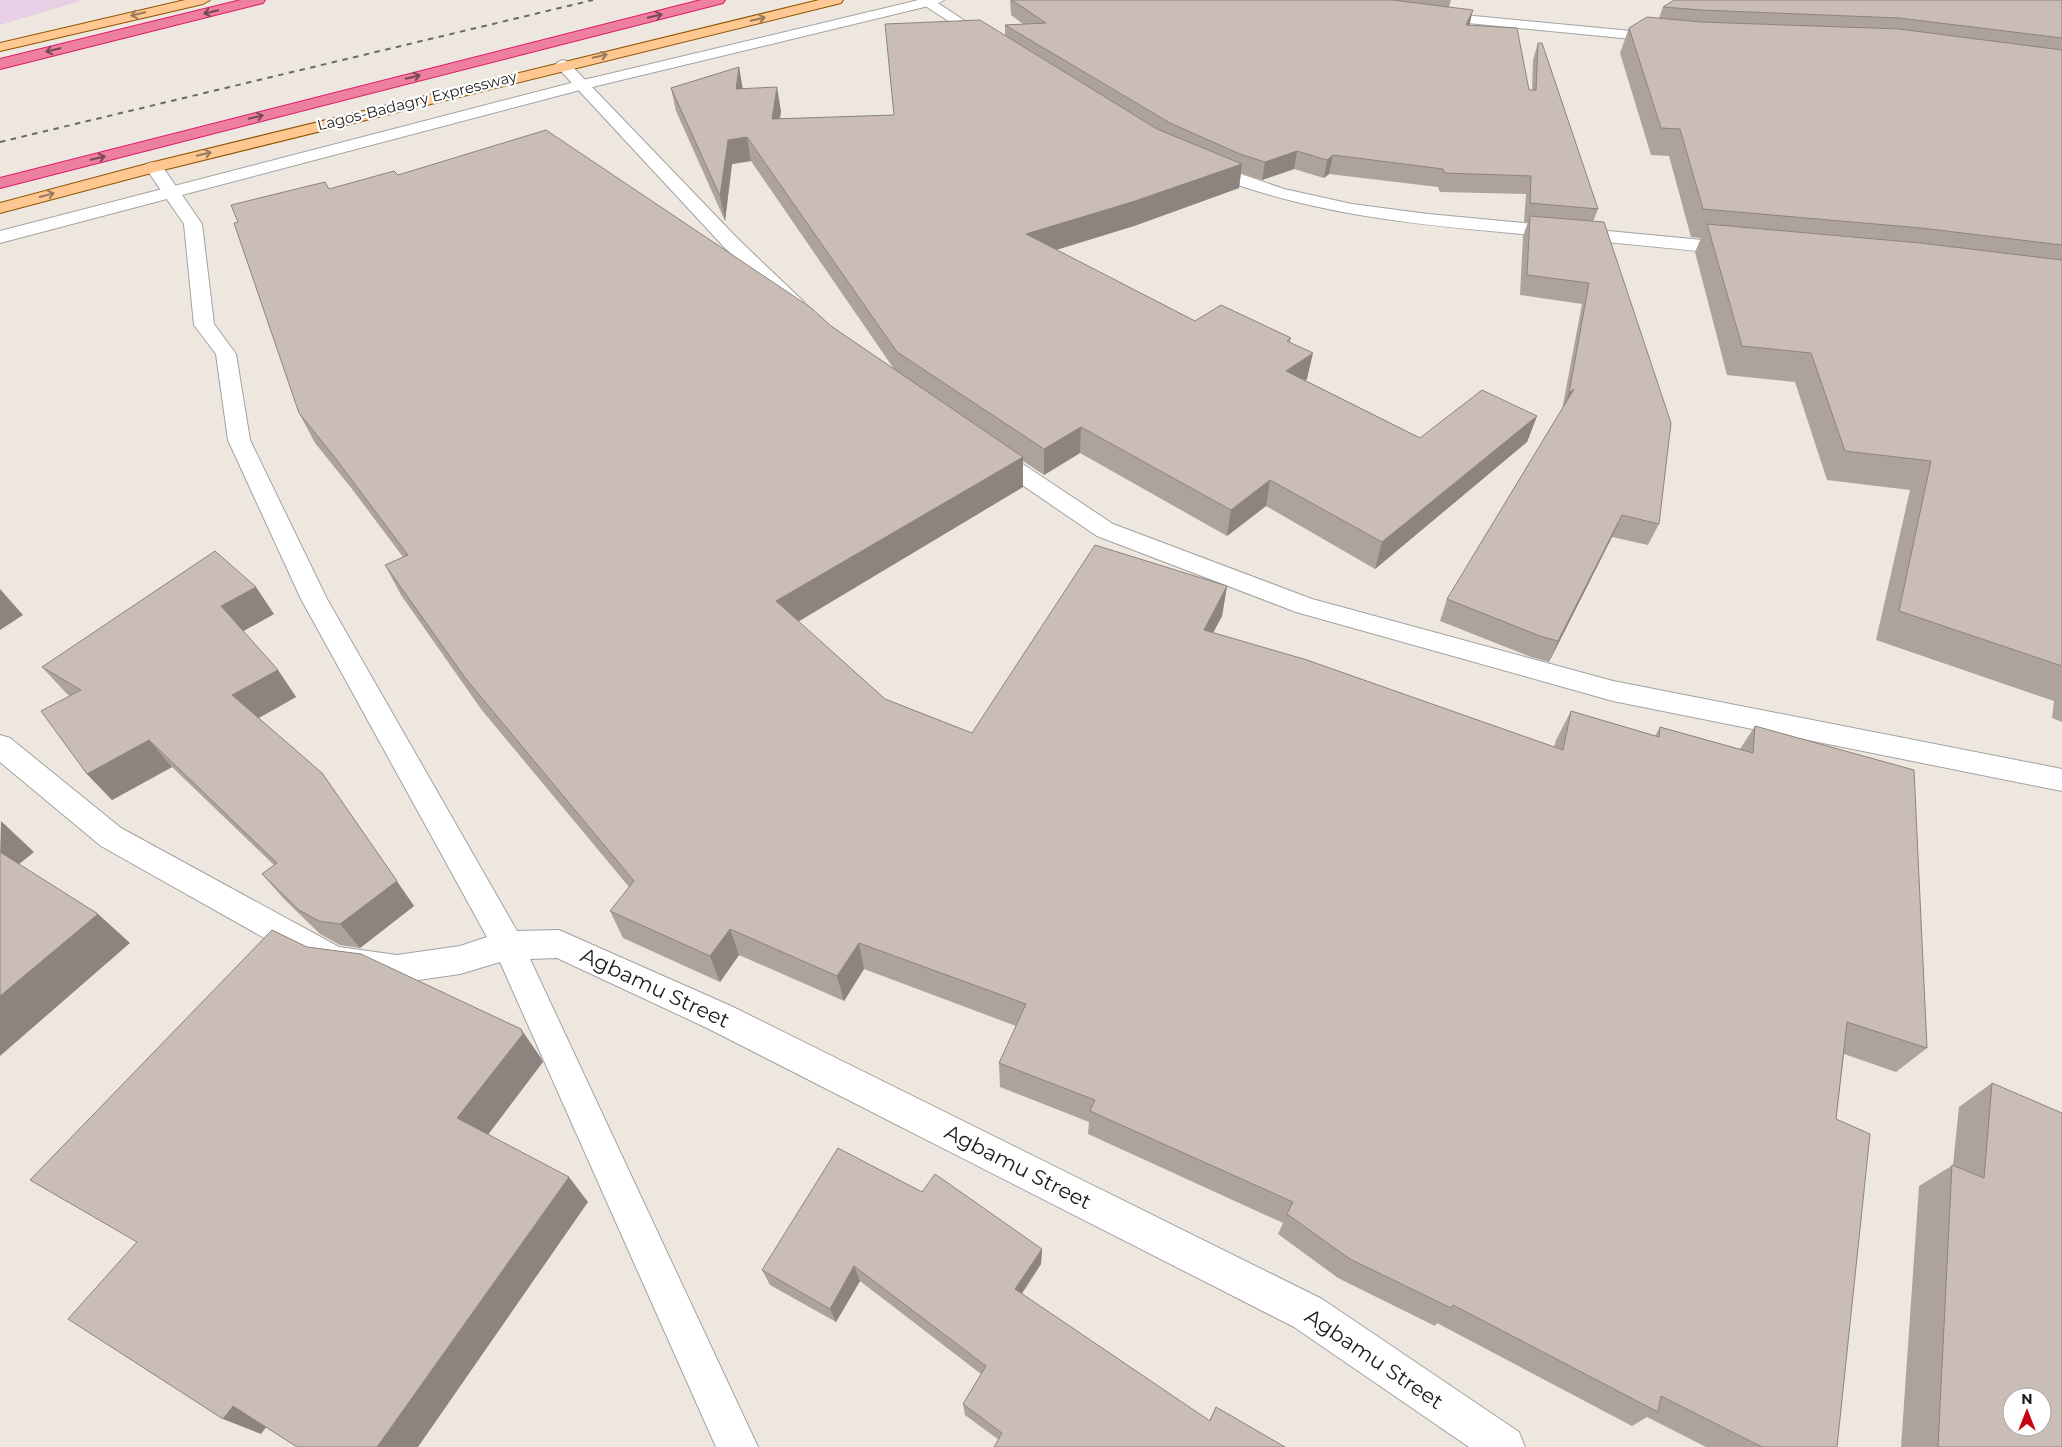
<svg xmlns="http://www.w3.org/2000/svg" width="2062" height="1447" font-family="Montserrat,sans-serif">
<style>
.industrial{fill:#e7d0e5}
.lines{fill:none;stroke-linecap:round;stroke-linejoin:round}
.service-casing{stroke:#a2a2a2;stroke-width:2}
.minor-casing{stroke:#a2a2a2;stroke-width:2}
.primary-casing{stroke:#915500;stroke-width:2}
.motorway-casing{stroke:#e0186d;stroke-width:2}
.service{fill:#fff;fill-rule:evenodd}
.minor{fill:#fff;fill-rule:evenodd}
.primary{fill:#ffc792;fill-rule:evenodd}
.motorway{fill:#ec809d;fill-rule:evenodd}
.rail{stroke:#696969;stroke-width:2;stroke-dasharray:5.5 5.5;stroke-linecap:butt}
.wall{fill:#ada39c}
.shaded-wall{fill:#8d847f}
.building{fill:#c9bdb5;stroke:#8d847f;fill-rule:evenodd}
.oneway{stroke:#794856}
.oneway2{stroke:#987a5c}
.labels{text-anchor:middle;stroke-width:4.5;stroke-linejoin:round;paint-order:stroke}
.far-street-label{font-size:15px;fill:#1b1b1b;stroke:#fff}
.near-street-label{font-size:21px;fill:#1b1b1b;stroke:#fff}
</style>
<rect width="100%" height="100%" fill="#ede7df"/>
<!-- industrial -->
<path class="industrial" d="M0,0H83L0,25Z"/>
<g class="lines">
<defs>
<path id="service" d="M919,0H944L937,4L584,89L0,243V231L575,82Z"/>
<path id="minor" d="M916,0H933L996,41L994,44H984Z
M1432,12L1663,34L1668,35L1670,38L1668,41L1663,42L1427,19L1425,16L1427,13Z
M563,60L568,62L738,239L804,302L807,306L804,310L797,312L790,310L724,247L558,68L555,65L558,62Z
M154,162L160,163L202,224L214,324L236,354L250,440L327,599L517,931L559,930L731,1006L1322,1299L1519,1432L1525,1447H1469L1294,1327L707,1028L557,958L530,959L758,1447H716L500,962L460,974L397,983L334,975L323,971L101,846L0,762V735L10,738L121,828L339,947L397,955L460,946L487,937L301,599L228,440L216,354L194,325L184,224L145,167L148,163Z
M1206,162L1284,189L1352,204L1428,214L1734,243L1741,245L1743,249L1741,253L1734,255C1664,247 1593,241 1522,234C1409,224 1306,214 1200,171L1197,167L1200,163Z
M992,447L1000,449L1113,524L1312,599L1613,681L2062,769V791L1613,701L1296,612L1097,536L984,459L981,454L984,449Z"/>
<path id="primary" d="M185,0H210L203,4L0,51V43Z
M819,0H843L841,3L159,171L0,213V203L154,162Z"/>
<path id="motorway" d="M241,0H265L263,3L0,69V59Z
M701,0H725L723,3L0,188V178Z"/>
</defs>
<!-- service casing -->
<use href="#service" class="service-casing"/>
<!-- minor casing -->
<use href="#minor" class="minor-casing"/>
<!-- primary casing -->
<use href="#primary" class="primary-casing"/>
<!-- motorway casing -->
<use href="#motorway" class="motorway-casing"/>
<!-- service -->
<use href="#service" class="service"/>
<!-- minor -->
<use href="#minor" class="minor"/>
<!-- primary -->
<use href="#primary" class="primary"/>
<!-- motorway -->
<use href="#motorway" class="motorway"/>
<!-- rail -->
<path class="rail" d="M0,142L593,0"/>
</g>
<!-- wall -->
<path class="wall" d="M1010,0H1451L1449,7L1469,25L1529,90H1532L1533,60L1538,43L1598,209L1593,222L1659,524L1648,545L1612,537L1549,662L1531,657L1440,621L1447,599L1562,410L1582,304L1520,295L1523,236L1528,222H1524L1526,194L1440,192L1438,187L1329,174L1324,178L1294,169L1262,180L1241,173L1239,188L1134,226L1056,250L1195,321L1291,338L1290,342L1307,379L1305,380L1420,438L1537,416L1527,442L1375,569L1266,506L1227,536L1080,453L1044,475L1023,461V487L798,622L885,699L972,733L1227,586L1222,616L1213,633L1554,747L1556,740L1571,711L1655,736L1660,727L1740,749L1755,726L1927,1048L1896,1072L1844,1054L1836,1119L1837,1447H1706L1647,1417L1632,1426L1437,1323L1435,1326L1338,1278L1278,1234L1283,1223L1088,1134L1089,1122L1000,1087L999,1063L1016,1026L864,969L844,1001L739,955L720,982L623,938L610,911L629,887L481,709L401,595L385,565L403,557L352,489L315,443L299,413L238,222L329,189L398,175L831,326L894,369L751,161L732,164L725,221L676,111L671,88L739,67L742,88L781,111L780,119L894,115L1005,36V25L1023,24L1011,15Z
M2062,0V722L2052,718L2054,701L1876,640L1910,490L1827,480L1795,382L1727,375L1695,252L1701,238L1691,237L1669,156L1651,155L1620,53L1629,28L1659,18L1663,7Z
M274,614L243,631L278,670L296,697L258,718L322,773L414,906L360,948L340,945L320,934L284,899L262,874L274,865L172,767L112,800L87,774L70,696L67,694L42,667Z
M1992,1083L2062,1447H1901L1919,1186L1953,1165L1959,1107Z
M922,1192L1042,1249L1041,1264L1022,1294L1209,1421L1216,1407L1285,1447L999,1440L965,1415L963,1404L981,1374L860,1281L836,1322L770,1285L762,1270Z"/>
<!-- shaded-wall -->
<path class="shaded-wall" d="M1473,10L1469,27L1466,25Z
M739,67L743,90L736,89Z
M777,87L781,111L776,143L772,119Z
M747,137L751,161L732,164L725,221L720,196L728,140Z
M1297,151L1294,169L1262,180L1265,162Z
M1333,155L1329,174L1324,178L1327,160Z
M1242,164L1239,188L1134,226L1026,259V234Z
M1313,353L1307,379L1282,397L1286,371Z
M1574,389L1561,414L1569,393Z
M1537,416L1527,442L1375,569L1382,542Z
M1081,427L1080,453L1044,475V449Z
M1023,457V487L782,631L776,601Z
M1270,480L1266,506L1227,536L1231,510Z
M1622,515L1612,537L1549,662L1558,641Z
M1227,586L1222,616L1199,659L1204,630Z
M256,587L274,614L240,633L221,606Z
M0,589L23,615L0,630Z
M278,670L296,697L252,722L232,695Z
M149,740L172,767L112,800L87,774Z
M322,773L414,906L360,948L340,924Z
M1,821L34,852L13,869L0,857Z
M98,914L130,943L0,1056V996Z
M730,929L739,955L720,982L710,956Z
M859,943L864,969L844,1001L837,976Z
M521,1029L541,1058L543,1062L481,1144L457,1118Z
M569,1177L588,1202L418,1447H377Z
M1042,1249L1041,1264L1015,1303V1289Z
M854,1266L860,1281L836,1322L830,1309Z
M233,1406L270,1422L261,1434L223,1419Z"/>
<!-- building -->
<path class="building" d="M1012,0H1392L1473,10L1466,25L1517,28L1529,90H1536L1538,43H1542L1598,209L1530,203L1531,176L1445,173L1443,169L1333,155L1327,160L1297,151L1265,162L1240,154L1170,123L1005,25L1046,23Z
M1674,0H2062V38L1899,18L1701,10L1663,7Z
M1647,17L1701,22L1899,29L2062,50V245L1921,228L1703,209L1680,129L1661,128L1629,28Z
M980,20L1157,129L1242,164L1135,201L1026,234L1195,321L1221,305L1291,338L1287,341L1313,353L1286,371L1420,438L1482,390L1537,416L1382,542L1270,480L1231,510L1081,427L1044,449L897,352L747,137L728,140L720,196L671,88L739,67L736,89L777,87L772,119L894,115L885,24Z
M546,130L810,307L831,326L1023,457L776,601L885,699L972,733L1095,545L1227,586L1204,630L1307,660L1563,750L1571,711L1659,737L1660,727L1753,753L1755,726L1914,770L1927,1048L1847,1022L1836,1119L1870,1134L1837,1447H1762L1661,1396L1658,1412L1453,1305L1451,1308L1350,1259L1287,1214L1293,1202L1090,1111L1095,1100L999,1063L1026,1004L859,943L837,976L730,929L710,956L610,911L634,881L466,679L385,565L408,555L336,459L299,413L234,223L238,222L231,205L325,182L329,189L394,171L398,175Z
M1530,216L1604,222L1671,423L1659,524L1622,515L1558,641L1540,636L1447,599L1574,389L1569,393L1589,283L1527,275Z
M1707,224L1920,243L2062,260V666L1899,611L1931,461L1845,451L1811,353L1742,346Z
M215,551L256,587L221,606L278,670L232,695L322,773L397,881L340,924L319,921L299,910L262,874L277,863L149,740L87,774L41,711L81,690L42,667Z
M0,852L98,914L0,996Z
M272,930L307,947L361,954L521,1029L523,1034L457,1118L569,1177L377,1447H297L233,1406L223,1419L68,1319L137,1242L30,1180Z
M1992,1083L2062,1113V1447H1938L1952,1165L1984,1178ZM2012,1397H2042V1427H2012Z
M838,1148L922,1192L935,1174L1042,1249L1015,1289L1210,1421L1216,1407L1285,1447H994L1002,1433L963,1404L986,1366L854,1266L830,1309L762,1270Z"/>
<!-- one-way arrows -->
<defs><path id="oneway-shaft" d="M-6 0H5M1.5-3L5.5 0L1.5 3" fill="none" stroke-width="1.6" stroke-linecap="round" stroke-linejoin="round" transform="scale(1.25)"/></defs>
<g class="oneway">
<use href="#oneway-shaft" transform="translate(211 12) rotate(166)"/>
<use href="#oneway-shaft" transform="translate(655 16) rotate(-14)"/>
<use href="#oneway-shaft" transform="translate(53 50) rotate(166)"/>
<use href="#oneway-shaft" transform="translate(413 77) rotate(-14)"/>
<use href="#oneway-shaft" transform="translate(256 117) rotate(-14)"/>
<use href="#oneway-shaft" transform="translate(98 158) rotate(-14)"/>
</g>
<g class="oneway2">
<use href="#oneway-shaft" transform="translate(138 14) rotate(167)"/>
<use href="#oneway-shaft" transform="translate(758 19) rotate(-13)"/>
<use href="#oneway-shaft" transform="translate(600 56) rotate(-13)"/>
<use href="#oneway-shaft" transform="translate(204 154) rotate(-14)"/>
<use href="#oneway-shaft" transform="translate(47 195) rotate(-15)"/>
</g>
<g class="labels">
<!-- far-street labels -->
<g class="far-street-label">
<text transform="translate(417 101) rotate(-14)" y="5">Lagos-Badagry Expressway</text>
</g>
<!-- near-street labels -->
<g class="near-street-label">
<text transform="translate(655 988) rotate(25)" y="7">Agbamu Street</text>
<text transform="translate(1018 1167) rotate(27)" y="7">Agbamu Street</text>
<text transform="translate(1374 1359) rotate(34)" y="7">Agbamu Street</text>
</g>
</g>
<!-- north arrow -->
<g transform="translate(2027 1412)"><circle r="24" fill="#ffffff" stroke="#a4a4a4"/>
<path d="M0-4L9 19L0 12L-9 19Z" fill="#c50010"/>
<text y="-8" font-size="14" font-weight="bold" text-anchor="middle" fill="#1b1b1b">N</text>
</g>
</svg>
